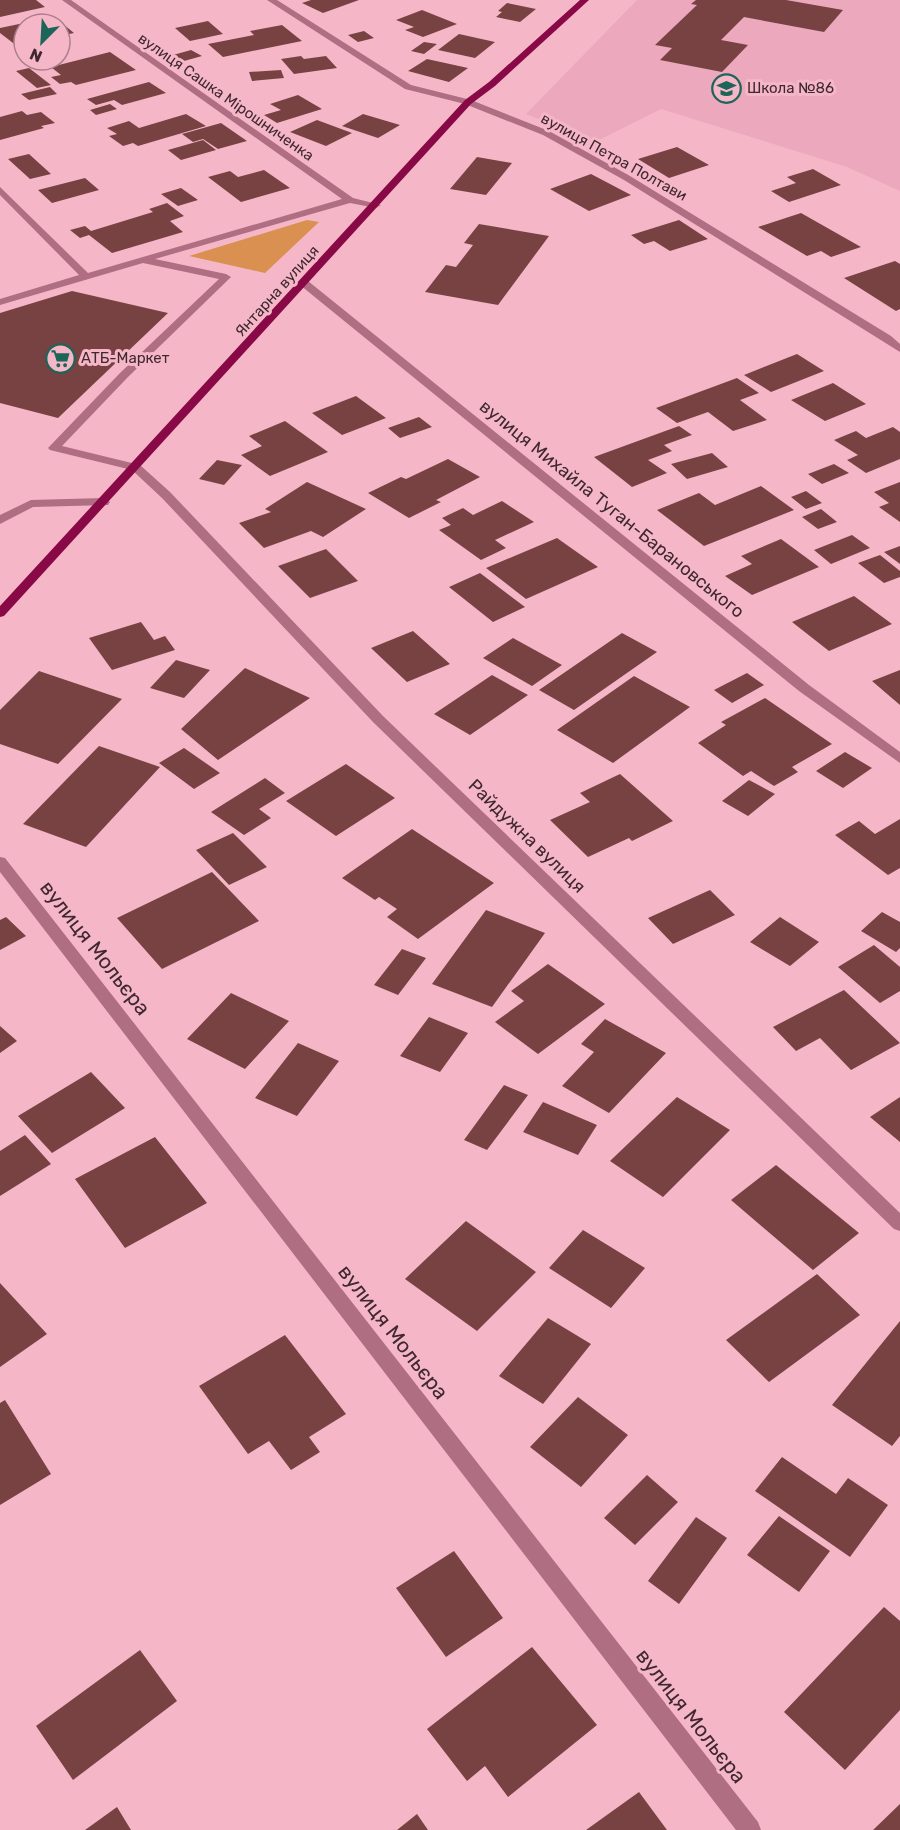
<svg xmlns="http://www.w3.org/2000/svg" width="900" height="1830" font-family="Rubik,sans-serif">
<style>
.built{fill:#eca8bc}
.green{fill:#da9050}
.building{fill:#784243}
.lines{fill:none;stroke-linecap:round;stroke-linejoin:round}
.minor{fill:#af6e82;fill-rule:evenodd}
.major{fill:#890947;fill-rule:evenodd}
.labels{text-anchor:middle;stroke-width:6;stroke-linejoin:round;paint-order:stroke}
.far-poi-label{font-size:15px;fill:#40282f;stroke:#f5b7c8;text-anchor:start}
.far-street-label{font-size:15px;fill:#40282f;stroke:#f5b7c8}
.street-label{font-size:18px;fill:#40282f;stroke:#f5b7c8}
.near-street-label{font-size:21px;fill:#40282f;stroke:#f5b7c8}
</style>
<rect width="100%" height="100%" fill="#f5b7c8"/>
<!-- built -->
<path class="built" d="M637,0H900V191L847,167L661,109L595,142L526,114Z"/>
<!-- green -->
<path class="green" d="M307,220L319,222L265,273L189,256Z"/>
<!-- building -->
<path class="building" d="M0,0H36L45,7L0,17Z
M311,0H359L323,13L302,3Z
M696,0H786L843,10L824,32L744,17L721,40L748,45L722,72L660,60L672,48L655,45L697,5L691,4Z
M507,3L536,9L520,22L496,17L502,12L498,11Z
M422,10L457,24L423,37L405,30L414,27L396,20Z
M59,21L63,24L74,33L60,36V24L51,23Z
M208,21L223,34L190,41L175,28Z
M24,23V45L17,46L0,33V28Z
M282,25L302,41L223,57L208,44L254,35L250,31Z
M364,31L374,38L358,42L348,35Z
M459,34L495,42L475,58L438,50Z
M424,42L437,44L424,54L411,51Z
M191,50L202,56L184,61L173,55Z
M110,52L136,70L76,85L71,82L60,84L51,77L61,75L51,67Z
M301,56L304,59L326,56L337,68L294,74L281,59Z
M427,59L468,68L449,82L408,71Z
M29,68L51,85L37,88L16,71Z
M281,70L284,78L252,81L249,72Z
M149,82L166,93L122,105L114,100L96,105L87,99Z
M50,87L57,94L29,100L21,94Z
M298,95L322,109L277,123L264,115L281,110L270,104Z
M110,104L117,109L96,115L90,110Z
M22,111L27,115L41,112L55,123L41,126L44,128L0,140V117Z
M186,114L206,126L138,146L133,143L123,146L109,136L117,134L107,128L129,121L139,128Z
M363,114L400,125L378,138L342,126Z
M317,120L352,133L326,146L290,132Z
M221,123L247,141L218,149L203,139L193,142L182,134Z
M203,140L216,150L181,160L168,150Z
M677,147L709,165L669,178L638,159Z
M29,154L51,174L30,179L8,159Z
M477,157L512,163L486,195L450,189Z
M813,169L841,185L789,202L771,191L796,183L787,177Z
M264,170L290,188L241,202L208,177L230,171L238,177Z
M591,174L631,195L589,211L550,189Z
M85,178L99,190L52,203L38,190Z
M181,188L198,200L178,206L161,194Z
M167,203L184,216L170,221L183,232L112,253L89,235L80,238L70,230L85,226L91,231L153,212L149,209Z
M801,213L861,247L831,257L821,251L807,256L758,227Z
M679,220L708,239L670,251L654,241L644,244L631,235Z
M479,224L549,236L498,305L425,292L446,265L456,267L473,245L464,243Z
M895,261L900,264V309L896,311L844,278Z
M72,291L168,313L58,418L0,403V313Z
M797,354L824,371L771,392L744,375Z
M737,378L759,393L740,400L767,420L733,431L708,412L677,423L656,408Z
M833,383L866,404L825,421L791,400Z
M356,396L386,418L342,435L312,413Z
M419,417L432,427L400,438L388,428Z
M285,421L328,452L270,476L241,455L262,446L249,436Z
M679,426L692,435L664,445L672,451L648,460L667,473L632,487L594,457Z
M893,427L900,432V459L866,473L847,460L858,455L834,440L856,431L866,438Z
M712,453L728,467L687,479L671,464Z
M448,459L480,477L436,500L441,502L409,518L368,493L401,477L406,479Z
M217,460L242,465L224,485L199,479Z
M834,464L849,473L822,484L808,474Z
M307,482L366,509L323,537L311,531L264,548L239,523L271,512L265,509Z
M900,482V522L879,507L889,503L874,492Z
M761,486L794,510L704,546L657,510L699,493L715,505Z
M806,491L822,503L806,509L791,497Z
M502,501L534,522L495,540L506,548L481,560L439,530L451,525L442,518L463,508L473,515Z
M821,509L837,522L818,529L802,517Z
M852,535L870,548L831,564L814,550Z
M557,538L598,567L526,599L486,568Z
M781,539L819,567L752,595L725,576L752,564L741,556Z
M900,546V564L884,552Z
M326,549L358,581L310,598L278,566Z
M880,555L900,571V577L884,583L858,563Z
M480,573L525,607L493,622L449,587Z
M854,596L892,624L829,651L792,622Z
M141,622L154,640L165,636L175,650L112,670L89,638Z
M413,631L450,664L407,682L371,648Z
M622,633L657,652L574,710L539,690Z
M513,638L562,665L532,686L483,658Z
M176,660L210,670L184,698L150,688Z
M245,668L310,698L218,760L181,729Z
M900,670V705L872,681Z
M39,671L122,699L58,764L0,744V710Z
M747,673L764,685L732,703L714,690Z
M492,675L528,695L470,735L434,714Z
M634,676L690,707L613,763L557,730Z
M765,698L832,744L792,767L798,772L774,786L751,771L743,776L698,743L726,725L721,722Z
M99,746L160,767L86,847L23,824Z
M184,748L220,773L194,789L159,763Z
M845,752L872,768L843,788L816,771Z
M346,764L395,798L336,836L286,801Z
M620,774L673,821L632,841L629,838L588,857L550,820L590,802L580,793Z
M265,778L285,793L259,809L271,818L244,835L211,812Z
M749,780L775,794L748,816L722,801Z
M900,819V868L888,875L835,835L859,821L875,834Z
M412,829L494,883L418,939L387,917L397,909L379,897L375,900L342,878Z
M233,833L267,867L229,885L196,850Z
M212,872L259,921L162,969L117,918Z
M710,890L735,915L673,944L648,918Z
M486,910L545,933L492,1007L432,984Z
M882,912L900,922V948L896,952L861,931Z
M6,917L26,936L0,950V920Z
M780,917L819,942L790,966L750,942Z
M874,945L900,967V991L880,1003L838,967Z
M402,949L426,958L398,995L374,985Z
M548,964L605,1004L538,1054L495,1022L524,1001L511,991Z
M844,990L900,1043L851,1070L820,1038L796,1051L773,1027Z
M231,993L289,1021L245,1069L187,1039Z
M429,1017L468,1033L440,1072L400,1056Z
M605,1019L666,1053L609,1113L562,1086L594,1052L581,1044Z
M0,1026L17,1041L0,1053Z
M298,1043L339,1061L297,1116L255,1098Z
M91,1072L125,1108L52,1153L18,1116Z
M504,1085L528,1095L487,1150L464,1140Z
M677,1097L730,1130L663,1197L610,1161Z
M900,1097V1142L870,1117Z
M543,1102L597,1125L578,1155L523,1132Z
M25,1135L51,1164L0,1196V1151Z
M155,1137L207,1203L125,1248L75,1179Z
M776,1165L859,1233L813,1270L731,1200Z
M466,1221L536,1272L477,1331L405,1279Z
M583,1230L645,1268L611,1308L549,1268Z
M817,1274L860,1315L769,1382L726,1340Z
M0,1283L47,1334L0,1367Z
M548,1318L591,1344L543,1404L499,1376Z
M900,1321V1436L892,1446L832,1405Z
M285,1335L346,1414L309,1437L320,1452L291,1470L269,1441L248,1454L199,1386Z
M578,1397L628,1435L581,1487L530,1447Z
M5,1400L51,1474L0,1505V1403Z
M782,1457L836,1494L848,1478L888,1505L850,1557L755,1491Z
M647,1475L678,1502L635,1545L604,1518Z
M779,1516L830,1551L799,1592L747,1555Z
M696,1517L727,1538L679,1604L648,1581Z
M454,1551L503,1618L446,1657L396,1588Z
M884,1607L900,1621V1710L845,1770L784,1712Z
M532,1647L597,1725L508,1797L485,1766L467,1781L427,1729Z
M140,1650L177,1701L73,1780L36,1726Z
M639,1792L667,1830H586Z
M900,1804V1830H873Z
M117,1807L131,1830H85Z
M417,1814L428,1830H397Z"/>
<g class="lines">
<!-- minor -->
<path class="minor" d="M62,0H71L353,198L381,205L376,208L350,203L155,259L226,274L231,277L128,377L62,446L140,465L170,492L383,716L900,1213V1231L894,1229L373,722L162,498L132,470L50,450L48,448L120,373L219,279L143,263L0,305V299L79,275L0,195V187L88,273L342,199Z
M267,0H277L411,85L471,100L549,131L630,176L891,336L900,344V352L624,180L543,135L465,104L405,89Z
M300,281H308L809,685L900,752V763L799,691L300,285Z
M104,498L110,502L108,505L33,507L0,524V515L31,500Z
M0,857L5,858L758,1822L761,1830H736L0,872Z"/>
<!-- major -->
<path class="major" d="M580,0H589L495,86L471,104L4,616L0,617V606L465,100L489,82Z"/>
</g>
<!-- icons -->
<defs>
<symbol id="school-ring" viewBox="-11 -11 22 22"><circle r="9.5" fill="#f5b7c8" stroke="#1d6459" stroke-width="1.5"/><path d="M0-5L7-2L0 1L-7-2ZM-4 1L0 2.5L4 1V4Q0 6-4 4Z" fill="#1d6459"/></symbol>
<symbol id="supermarket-ring" viewBox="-11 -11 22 22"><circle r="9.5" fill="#f5b7c8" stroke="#1d6459" stroke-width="1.5"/><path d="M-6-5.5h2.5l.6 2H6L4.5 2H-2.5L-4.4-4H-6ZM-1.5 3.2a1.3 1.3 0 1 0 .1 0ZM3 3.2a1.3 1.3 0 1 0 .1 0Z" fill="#1d6459"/></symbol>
</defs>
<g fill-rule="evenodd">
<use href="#school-ring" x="710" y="72" width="33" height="33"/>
<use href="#supermarket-ring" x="44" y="342" width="33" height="33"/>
</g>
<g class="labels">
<!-- far-poi labels -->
<g class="far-poi-label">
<text x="747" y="93">Школа №86</text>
<text x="81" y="363">АТБ-Маркет</text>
</g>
<!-- far-street labels -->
<g class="far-street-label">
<text transform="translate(226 97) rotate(35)" y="5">вулиця Сашка Мірошниченка</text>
<text transform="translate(614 157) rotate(29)" y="5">вулиця Петра Полтави</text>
<text transform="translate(277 291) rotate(-48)" y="5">Янтарна вулиця</text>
</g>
<!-- street labels -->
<g class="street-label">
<text transform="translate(612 509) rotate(39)" y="6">вулиця Михайла Туган-Барановського</text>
<text transform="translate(527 836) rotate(44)" y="6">Райдужна вулиця</text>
</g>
<!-- near-street labels -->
<g class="near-street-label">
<text transform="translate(95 948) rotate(52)" y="7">вулиця Мольєра</text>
<text transform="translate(393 1332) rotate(52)" y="7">вулиця Мольєра</text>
<text transform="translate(691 1716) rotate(52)" y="7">вулиця Мольєра</text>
</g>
</g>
<!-- north arrow -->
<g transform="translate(42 42) rotate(204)"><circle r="28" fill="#f5b7c8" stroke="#ad7e8b" stroke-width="1.5"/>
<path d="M0-4.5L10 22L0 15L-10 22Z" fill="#1d6459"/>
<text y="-9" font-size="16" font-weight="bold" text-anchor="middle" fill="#40282f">N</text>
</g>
</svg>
